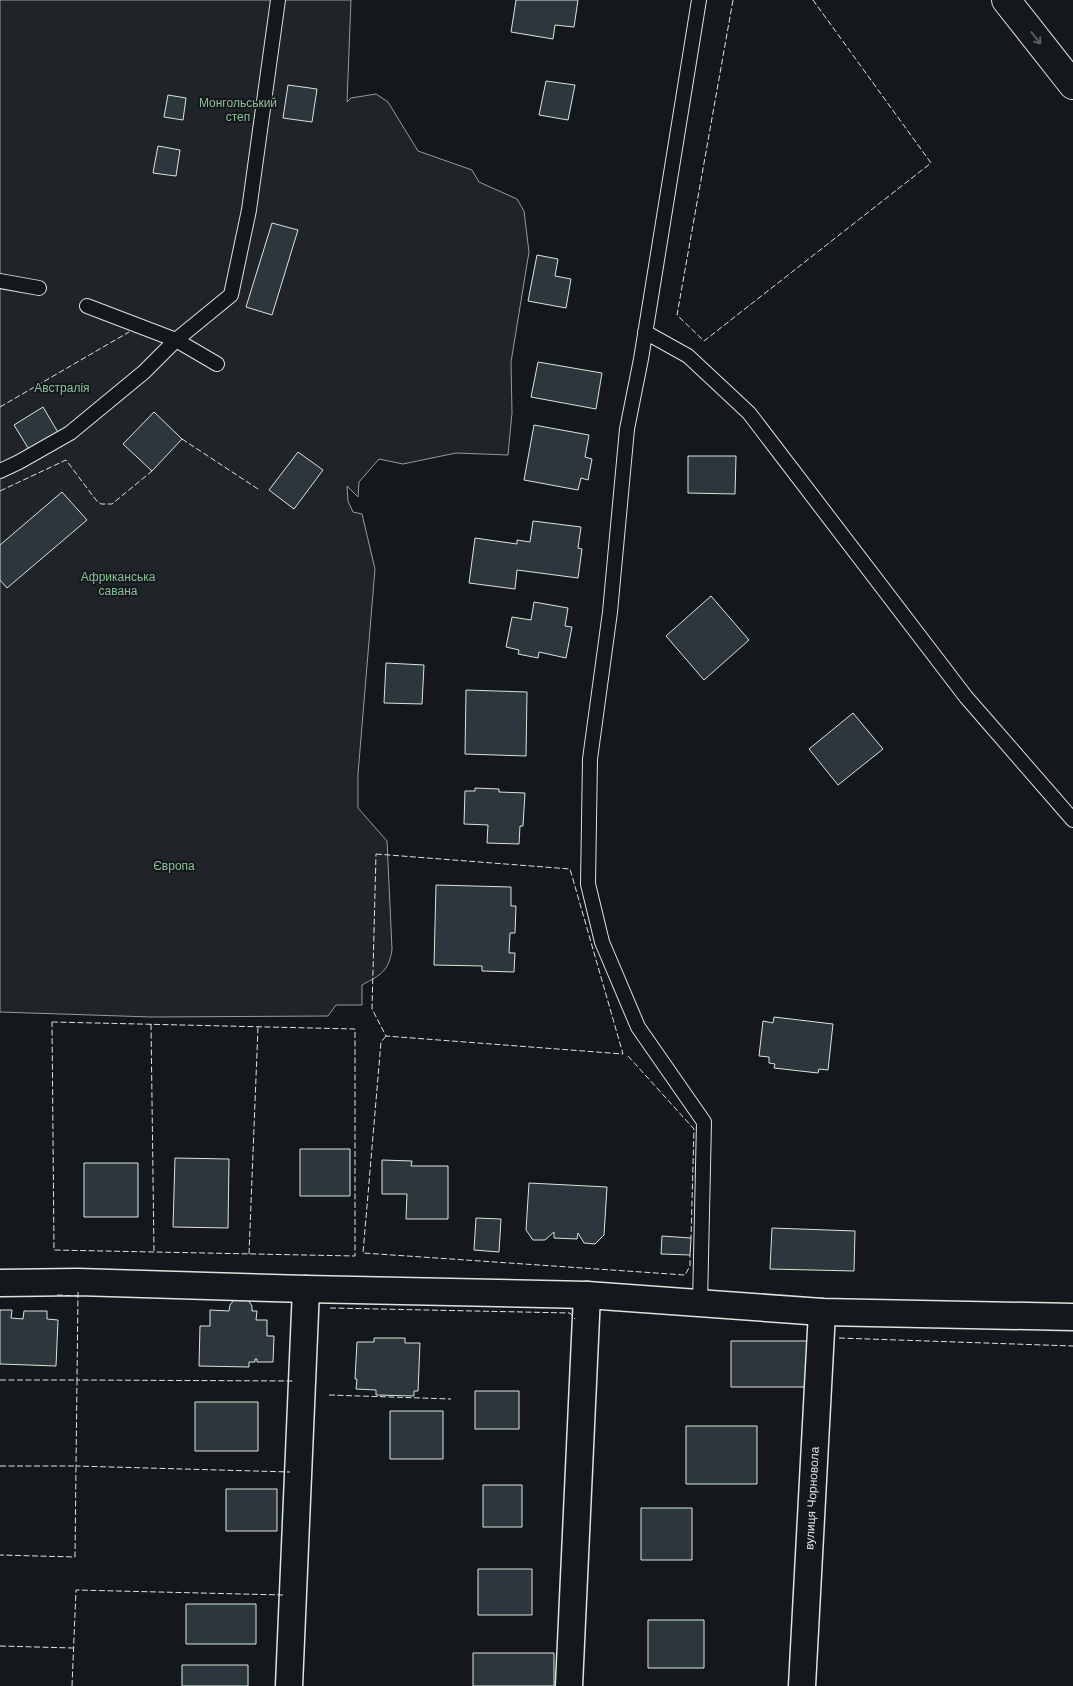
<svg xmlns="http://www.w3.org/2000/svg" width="1073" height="1686" font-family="Arial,sans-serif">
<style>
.green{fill:#202428;stroke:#939e99}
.building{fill:#2c363c;stroke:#d8e6dc}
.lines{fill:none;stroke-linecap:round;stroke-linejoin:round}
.service-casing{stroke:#d8e6dc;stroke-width:16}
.minor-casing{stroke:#d8e6dc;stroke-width:29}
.trunk-casing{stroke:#d8e6dc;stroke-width:30}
.service{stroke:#14181c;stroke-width:14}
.minor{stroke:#14181c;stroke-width:26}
.trunk{stroke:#14181c;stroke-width:28}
.fence{stroke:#d8e6dc;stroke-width:1;stroke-dasharray:6 2.5;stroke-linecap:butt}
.oneway{stroke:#59605f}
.labels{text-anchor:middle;stroke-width:4;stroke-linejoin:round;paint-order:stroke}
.park-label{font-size:12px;fill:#8ac095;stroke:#14181c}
.street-label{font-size:12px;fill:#d8e6dc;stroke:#14181c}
</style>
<rect width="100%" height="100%" fill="#14181c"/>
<!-- green -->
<path class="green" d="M0,0H351L347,102L351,98L376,94L388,102L418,151L472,170L479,182L517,199L524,211L529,252L511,362L512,413L508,455L456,453L403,464L379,459L359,482L358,497L347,486L348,501L353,512L362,514L375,569L358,774V808L387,841L392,949C389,972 380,975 362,985V1005H336L328,1016L151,1017L0,1012Z"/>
<!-- building -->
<path class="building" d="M516,0H578L574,27L555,25L553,39L511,32Z
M546,81L575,85L568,120L539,115Z
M288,85L317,89L312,122L283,118Z
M168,95L186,98L183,120L164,117Z
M158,146L180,150L176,176L153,173Z
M272,223L298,230L272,315L246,307Z
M537,255L558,259L555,276L571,279L566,308L528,301Z
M538,362L602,373L596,409L531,397Z
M43,407L59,434L30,451L14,425Z
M154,412L182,439L152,471L123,444Z
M534,425L589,435L585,457L592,459L588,480L581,478L578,490L524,480Z
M298,452L323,470L294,509L269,490Z
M688,456H736L735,494L688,493Z
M62,492L87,520L7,588L0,580V545Z
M533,521L581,527L578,548L582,549L578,578L517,570L515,589L469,583L475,538L517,544V540L530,542Z
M711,596L749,640L704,680L666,636Z
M534,602L568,608L565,626L572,627L566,658L539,652L538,658L518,654L519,650L506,647L512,617L531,620Z
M386,663L424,665L422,704L384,703Z
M466,690L527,692L526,756L465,754Z
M853,713L883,749L838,785L809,749Z
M475,788L499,789V792L525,793L523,826H520L519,844L487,843L488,825L464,824L465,791H475Z
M436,885L511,887V906H516L515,933H510L509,953H515L514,972L482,971V966L434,965Z
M774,1017L833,1024L828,1070L819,1069L818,1073L774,1068L775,1064L769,1063V1057L759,1056L763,1021L773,1023Z
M300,1149H350V1196H300Z
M175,1158L229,1159L228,1228L173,1227Z
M382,1160L412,1161L411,1166H448V1219H406L407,1194H382Z
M84,1163H138V1217H84Z
M529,1183L607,1187L604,1235L595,1244L584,1243L578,1233L577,1239L554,1238V1232L545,1240H533L526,1230Z
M476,1218L501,1219L499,1252L474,1250Z
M772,1228L855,1231L854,1271L770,1269Z
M662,1236L691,1238L690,1255L661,1254Z
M234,1300H248L252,1306V1311H257L256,1320H267V1336H274L273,1362H257V1359H255V1362H249V1367L199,1366L200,1326H210V1310L229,1311L230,1305Z
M0,1310H12L11,1318L23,1319L24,1311H47V1319L58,1320L56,1366L0,1364Z
M374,1338H405V1343H420L418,1391H414V1396L376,1395V1390L356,1389L357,1379H355L357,1342H374Z
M731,1341H809V1387H731Z
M475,1391H519V1429H475Z
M195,1402H258V1451H195Z
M390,1411H443V1459H390Z
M686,1426H757V1484H686Z
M483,1485H522V1527H483Z
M226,1489H277V1531H226Z
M641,1508H692V1560H641Z
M478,1569H532V1615H478Z
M186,1604H256V1644H186Z
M648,1620H704V1668H648Z
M473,1653H554V1686H473Z
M182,1665H248V1686H182Z"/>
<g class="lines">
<defs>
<path id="service" d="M699,0L641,359L627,429L610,612L590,759L588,884L602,942L638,1027L704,1122L700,1303
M0,281L39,288
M87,306L176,340L217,364
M645,332L688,356L749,413L966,697L1073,820
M0,471L19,462L70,433L144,372L176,340L231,295L249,210L278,0"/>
<g id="minor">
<path d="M0,1283L78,1282L306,1289L587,1295L822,1312L1073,1317"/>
<path d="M289,1686L306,1289"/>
<path d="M569,1686L587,1295"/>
<path id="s1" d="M802,1686L822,1312"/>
</g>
<path id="trunk" d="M1006,0L1073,85"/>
</defs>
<!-- service casing -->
<use href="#service" class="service-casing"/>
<!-- minor casing -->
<use href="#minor" class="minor-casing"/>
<!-- trunk casing -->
<use href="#trunk" class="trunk-casing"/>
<!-- service -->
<use href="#service" class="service"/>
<!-- minor -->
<use href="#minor" class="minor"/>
<!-- trunk -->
<use href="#trunk" class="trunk"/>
<!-- fence -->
<path class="fence" d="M733,0L677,315L704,341L931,163L813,0
M0,407L129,332
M182,439L258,489
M0,491L66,460L96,500L101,504H112L152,471
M376,854L570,869L623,1054L386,1036L372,1009Z
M52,1022L355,1029V1256L54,1250Z
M151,1024L154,1252
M386,1036L381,1042L363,1253L685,1275L690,1266V1255
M628,1056L694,1129L691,1238
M249,1254L258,1027
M78,1292L77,1380L294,1381
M57,1295L78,1296
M330,1308L570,1313L575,1319
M839,1338L1073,1346
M0,1380H77L76,1466L290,1472
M329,1395L451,1399
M0,1466H76L75,1557L0,1555
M0,1646L73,1648
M72,1686L76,1590L283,1595"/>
</g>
<!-- one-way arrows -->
<defs><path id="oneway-shaft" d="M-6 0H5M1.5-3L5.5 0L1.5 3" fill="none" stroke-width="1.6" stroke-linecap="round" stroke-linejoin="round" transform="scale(1.25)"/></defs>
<use class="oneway" href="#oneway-shaft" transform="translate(1036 38) rotate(52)"/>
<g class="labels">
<!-- park labels -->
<g class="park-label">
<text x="238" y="107">Монгольський<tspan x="238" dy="14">степ</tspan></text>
<text x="62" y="392">Австралія</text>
<text x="118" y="581">Африканська<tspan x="118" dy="14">савана</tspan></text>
<text x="174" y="870">Європа</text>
</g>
<!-- street labels -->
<g class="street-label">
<text dy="4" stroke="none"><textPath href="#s1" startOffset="188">вулиця Чорновола</textPath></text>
</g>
</g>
</svg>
